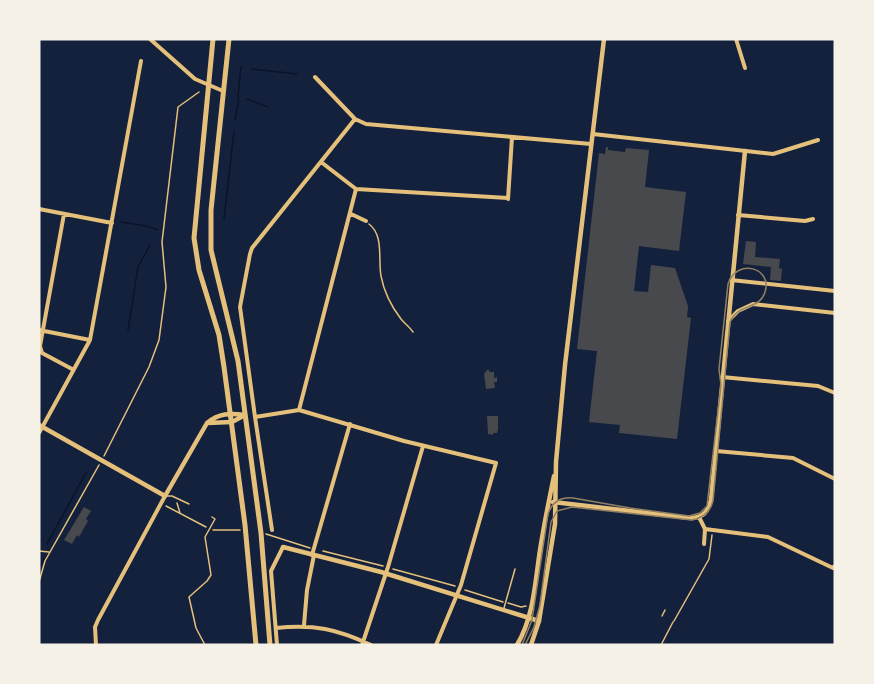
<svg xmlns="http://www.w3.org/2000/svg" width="874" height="684" font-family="Jost,sans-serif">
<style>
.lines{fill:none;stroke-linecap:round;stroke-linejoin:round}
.stream{stroke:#0b132b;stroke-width:1.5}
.building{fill:#48494c}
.path{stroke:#e5c07b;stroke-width:1.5}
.service{stroke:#e5c07b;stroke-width:1.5}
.minor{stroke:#e5c07b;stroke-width:4}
.tertiary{stroke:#e5c07b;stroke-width:4.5}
.secondary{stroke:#e5c07b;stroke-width:4.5}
.primary{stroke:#e5c07b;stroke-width:5}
.tram{stroke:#918062;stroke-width:1.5}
</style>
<rect width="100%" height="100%" fill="#14213d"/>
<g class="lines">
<!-- stream -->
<path class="stream" d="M251,69L297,74
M238,97L241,67L242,66
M247,99L268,107
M235,120L239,98
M224,219L234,132
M121,222L146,226L158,230
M128,330L138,267L150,245
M47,544L86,473
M39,568L44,559"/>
</g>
<!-- building -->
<path class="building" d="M606,147H608V150L625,152L626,148L649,150L645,187L686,192L679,251L639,246L634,291L648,292L651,265L675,268L688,306L687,317L691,318L677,439L619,433L620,425L589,422L597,351L577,349L599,153L605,154Z
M746,241L756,242L755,257L780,259L779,268L782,269L781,281L770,280L771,267L743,264Z
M488,369L490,372H494V378L497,377V382H494L495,388L486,389L484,374Z
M487,416H498V429L497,433H493V435L488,434Z
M84,507L91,511L86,519L88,521L79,537L77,535L72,544L64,540Z"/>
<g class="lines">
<!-- path -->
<path class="path" d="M369,224C384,235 378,260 381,276C384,292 391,306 401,319C405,324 410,327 413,332
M104,456L149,367L159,340L166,287L162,242L178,107L199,92
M177,503L180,513
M166,506L206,527
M213,530H240
M266,534L310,548
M39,551L49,552
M323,551L383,566
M393,569L455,586
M39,582L45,561L99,465
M465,590L503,602
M508,603L521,607L526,606
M662,616L665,610
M674,621L709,559L712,535
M661,645L673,622"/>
<!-- service -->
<path class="service" d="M166,496H172L189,504
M504,608L515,569
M205,645L196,628L189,597L207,581L211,575L205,537L215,519L212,517"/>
<!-- minor -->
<path class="minor" d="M150,39L195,79L223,91
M736,39L745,68
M315,77L355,119L366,124L591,144
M593,134L773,154L818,140
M321,162L356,189L508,198
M508,199L512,137
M39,209L112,223
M64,214L40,346L42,353L72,369
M351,214L366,221
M738,215L805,221L813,219
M731,280L835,291
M728,321L738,311L753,304L835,313
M39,330L90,340
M722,377L818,386L835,393
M299,410L356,189
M255,417L240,307L250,254L252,248L355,119
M39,433L90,340L141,61
M716,451L793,458L835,479
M699,517L705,529L704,544
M705,529L768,537L833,568L835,566
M272,530L255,417L299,410L404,441L496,463L461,585L436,645
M312,555L350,424
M304,625L307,590L314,555
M276,628C314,624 337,629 371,645
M96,645L95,627L98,620L165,496
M277,645L271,571L283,547
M362,645L388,567L423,446"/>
<!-- tertiary -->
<path class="tertiary" d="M207,423L232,422L245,415
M39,425L165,496L207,423C219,413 230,413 245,415
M553,502L690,518C703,518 708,512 711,500L745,151
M283,547L381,572L539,621"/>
<!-- secondary -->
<path class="secondary" d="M517,645C534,616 535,582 540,550C544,525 549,500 554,476
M531,645L539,621L555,524L556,462L565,365L604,39"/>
<!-- primary -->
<path class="primary" d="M213,39L194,238L199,270L219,335L224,367L245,525L256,645
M229,39L211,210V250L238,361L261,533L270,645"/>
<!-- tram -->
<path class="tram" d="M522,645L532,620L548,514C552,502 561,497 573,498L630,508L689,516L700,513L707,506L721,385L719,369L728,284C737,257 773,268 765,292C760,310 738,303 730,322L713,501C710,512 704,518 692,520L572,507L557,511L551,522L540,605L534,627L525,645"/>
</g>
<!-- border -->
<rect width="874" height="684" fill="none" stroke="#f6f1e7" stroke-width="81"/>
</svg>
